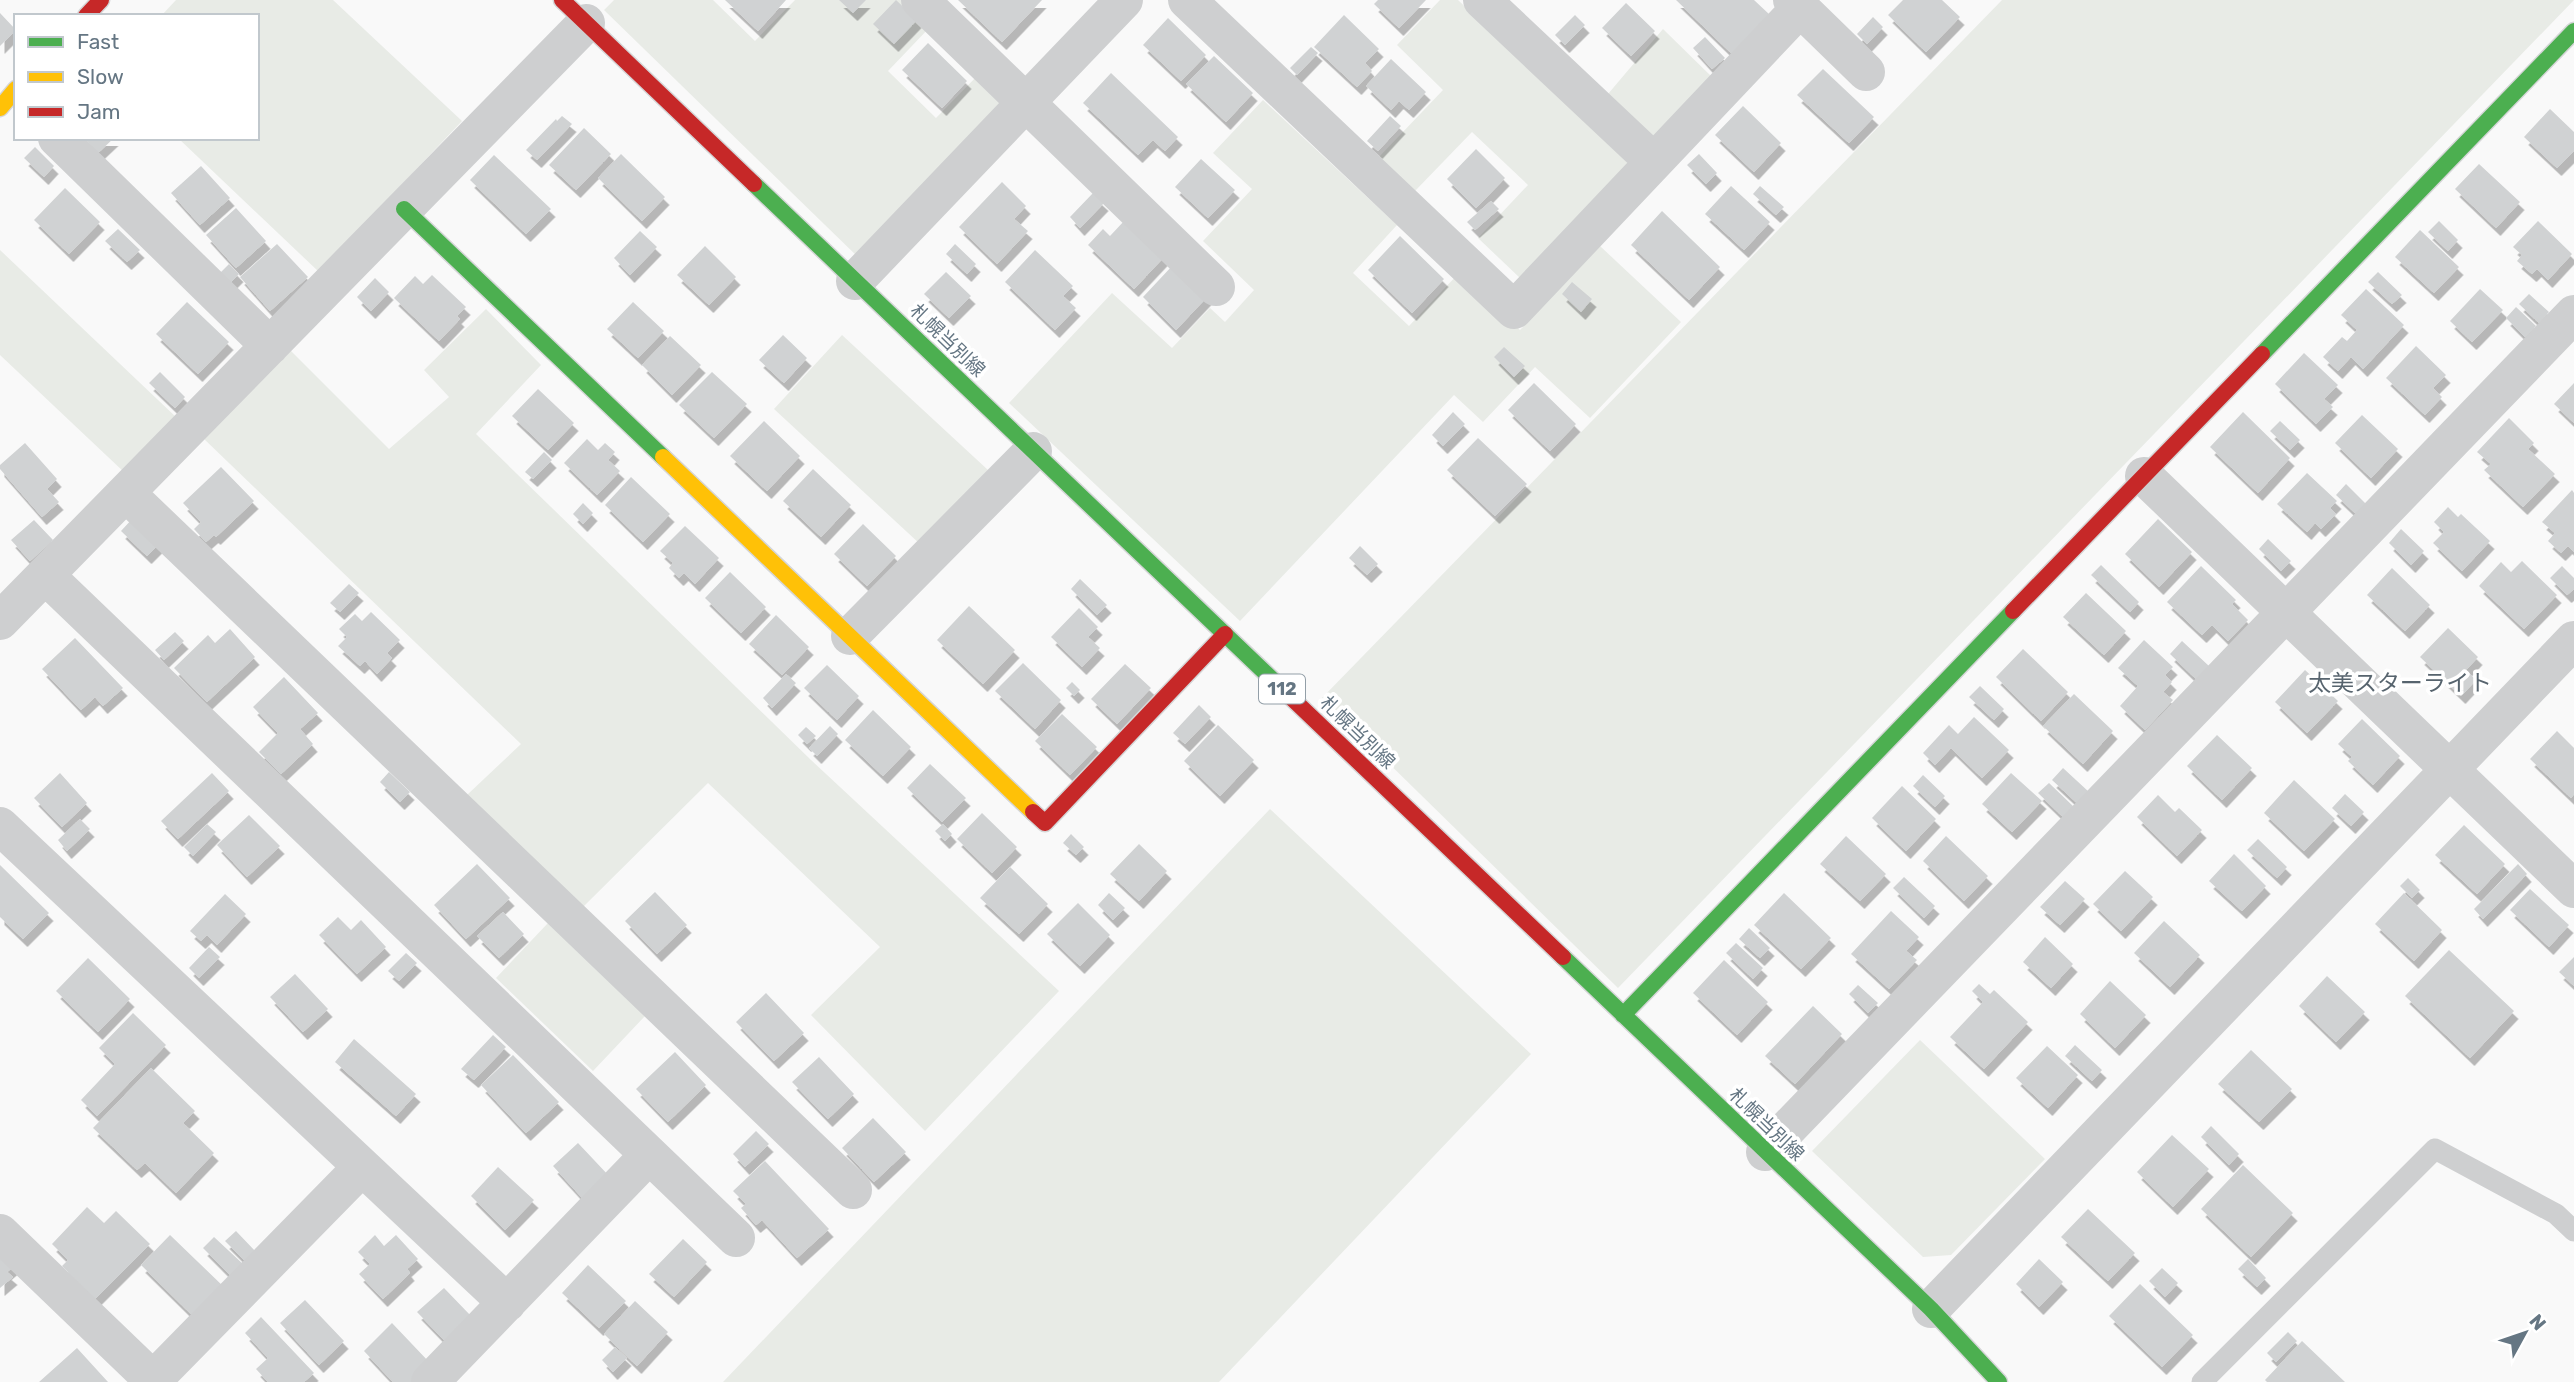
<svg xmlns="http://www.w3.org/2000/svg" width="2574" height="1382" font-family="Rubik,'Noto Sans JP',sans-serif">
<style>
.green{fill:#e8ebe6}
.building{fill:#d0d2d3;filter:url(#shadow)}
.lines{fill:none;stroke-linecap:round;stroke-linejoin:round}
.fast-casing{stroke:#d5d6d7;stroke-width:19}
.slow-casing{stroke:#d5d6d7;stroke-width:19}
.jam-casing{stroke:#d5d6d7;stroke-width:19}
.lane{stroke:#cecfd0;stroke-width:21}
.street{stroke:#cecfd0;stroke-width:38}
.fast{stroke:#4caf50;stroke-width:16}
.slow{stroke:#ffc107;stroke-width:16}
.jam{stroke:#c62828;stroke-width:16}
.labels{text-anchor:middle;stroke-width:7;stroke-linejoin:round;paint-order:stroke}
.shield{fill:#fff;stroke:#939fa8;stroke-width:2}
.shield-label{font-size:18px;font-weight:bold;fill:#657683}
.street-label{font-size:19px;fill:#657683;stroke:#fff}
.quarter-label{font-size:23px;fill:#57646e;stroke:#fff}
</style>
<defs>
<filter id="shadow"><feDropShadow dx="4.5" dy="8" stdDeviation="0" flood-color="#0004"/></filter>
</defs>
<rect width="100%" height="100%" fill="#f9f9f9"/>
<!-- green -->
<path class="green" d="M176,0H333L462,121L319,272L178,138H257V16H161Z
M614,0H713L755,41L795,0H904L931,26L888,71L936,118L980,73L1011,103L860,259L604,10Z
M1440,0H1458L1629,164L1520,278L1478,238L1528,185L1472,132L1415,191L1379,157L1443,90L1397,45Z
M2002,0H2574L1618,988L1322,698Z
M1663,29L1713,78L1652,138L1608,94Z
M1263,100L1397,225L1353,273L1409,326L1459,273L1520,330L1600,246L1681,322L1590,418L1535,367L1483,422L1454,395L1240,621L1009,403L1112,293L1172,348L1210,308L1225,322L1254,290L1203,241L1252,189L1213,153Z
M0,250L177,418L125,473L0,355Z
M486,309L541,365L476,434L811,760L1059,991L925,1131L811,1015L880,947L708,783L581,909L467,795L521,744L203,438L290,350L389,449L449,397L424,370Z
M842,335L988,470L920,544L774,409Z
M1270,809L1531,1054L1219,1382H723Z
M548,923L645,1016L593,1071L496,978Z
M1920,1040L2045,1159L1951,1255L1923,1257L1812,1151Z"/>
<!-- building -->
<path class="building" d="M725,0H786L758,31Z
M839,0H866L853,13Z
M896,0L917,20L894,44L873,24Z
M958,0H1042L1002,42Z
M1378,0H1426L1399,28L1374,4Z
M1676,0H1754L1770,15L1732,54Z
M1903,0H1942L1960,17L1926,52L1888,15Z
M1626,3L1655,31L1631,56L1602,28Z
M0,13L16,30L0,46Z
M1344,15L1379,49L1365,63L1372,71L1357,87L1314,47Z
M1575,15L1585,25L1565,45L1555,35Z
M1873,17L1883,27L1867,44L1857,34Z
M1168,18L1206,55L1181,81L1143,45Z
M1705,37L1725,58L1712,69L1693,48Z
M928,43L967,81L942,108L902,70Z
M1311,47L1318,53L1297,75L1290,68Z
M1214,56L1253,93L1226,122L1186,84Z
M1391,59L1426,92L1409,110L1399,101L1391,110L1366,86Z
M1823,69L1874,117L1849,143L1797,95Z
M1111,73L1178,137L1165,151L1153,140L1138,155L1083,103Z
M1743,106L1781,143L1754,172L1715,135Z
M2550,109L2574,132V151L2557,168L2524,137Z
M562,116L572,124L537,160L526,150L556,119L557,121Z
M1390,116L1401,126L1378,151L1367,141Z
M584,128L611,154L576,190L549,165Z
M84,138H114L98,153Z
M35,147L54,166L44,177L24,158Z
M1476,149L1505,178L1476,208L1447,179Z
M621,154L665,197L642,221L598,178Z
M1699,154L1717,173L1706,184L1687,165Z
M494,155L551,209L526,234L470,180Z
M1201,159L1235,190L1208,218L1175,187Z
M2479,164L2520,202L2496,228L2455,189Z
M201,166L230,198L200,225L171,193Z
M1002,182L1026,206L1014,219L1028,231L997,264L959,227Z
M1731,186L1770,222L1744,250L1705,214Z
M1760,186L1784,207L1776,215L1753,194Z
M65,188L100,222L69,254L34,220Z
M1093,193L1104,203L1080,228L1070,217Z
M1491,201L1499,209L1475,230L1467,222Z
M236,208L266,241L236,268L206,235Z
M1662,211L1720,267L1689,300L1631,245Z
M1125,220L1164,257L1134,289L1088,245L1103,229L1110,236Z
M2439,221L2458,240L2448,251L2428,232Z
M2538,221L2572,254L2548,280L2537,269L2532,274L2517,261L2522,255L2513,247Z
M118,229L140,250L127,262L105,241Z
M2420,230L2459,267L2434,293L2395,257Z
M640,231L657,247L630,275L614,258Z
M1400,236L1444,279L1412,313L1368,270Z
M277,244L308,277L270,311L240,277Z
M955,244L976,264L967,274L946,254Z
M705,246L736,277L709,305L677,275Z
M1035,250L1073,286L1063,296L1076,308L1055,330L1005,282Z
M229,264L239,274L229,284L219,274Z
M1173,265L1207,297L1176,330L1143,297Z
M946,272L971,296L949,318L924,294Z
M2378,272L2402,295L2392,304L2368,282Z
M432,275L466,307L457,316L460,319L439,341L394,298L415,276L423,284Z
M375,278L389,292L371,311L357,297Z
M1572,282L1592,299L1581,312L1562,294Z
M2366,289L2404,325L2363,369L2351,357L2338,371L2323,357L2342,337L2347,341L2357,330L2341,315Z
M2480,289L2503,310L2472,342L2450,321Z
M2529,294L2549,312L2539,323L2519,304Z
M187,302L229,342L198,374L156,334Z
M633,302L664,331L638,358L607,329Z
M2516,307L2536,326L2525,337L2506,318Z
M783,335L807,358L784,383L759,360Z
M670,336L701,365L672,395L642,365Z
M2416,346L2446,375L2433,388L2442,397L2425,415L2386,378Z
M1504,347L1525,366L1514,377L1494,357Z
M2304,353L2338,385L2324,399L2333,407L2316,424L2275,384Z
M160,372L185,397L175,408L149,383Z
M712,372L747,404L714,438L679,405Z
M1534,383L1576,424L1550,451L1508,410Z
M2574,383V423L2554,404Z
M538,389L574,423L548,450L512,416Z
M1453,412L1465,424L1443,446L1432,435Z
M2243,412L2290,458L2258,493L2210,447Z
M2362,415L2398,449L2371,478L2335,443Z
M2509,418L2534,443L2528,449L2555,474L2523,507L2484,470L2491,464L2477,452Z
M764,421L800,456L767,491L730,456Z
M2280,421L2300,440L2290,450L2270,431Z
M1478,438L1527,484L1495,516L1447,470Z
M587,439L598,450L605,443L615,452L608,460L620,471L597,495L564,463Z
M25,443L57,479L47,489L59,502L42,517L0,469V465Z
M544,452L552,460L533,479L525,472Z
M221,467L254,501L216,537L214,535L206,542L194,529L201,522L183,503Z
M813,469L851,505L821,537L783,501Z
M2307,473L2337,501L2330,508L2336,514L2321,529L2315,523L2307,532L2277,504Z
M631,477L670,514L643,542L605,505Z
M2346,484L2366,504L2356,514L2336,495Z
M2572,490L2574,493V552L2568,546L2561,553L2548,541L2555,533L2542,522Z
M583,503L593,513L583,524L573,514Z
M2448,507L2458,517L2461,514L2490,541L2462,571L2433,543L2444,532L2434,522Z
M133,518L159,544L147,556L121,531Z
M2158,519L2192,552L2159,587L2125,554Z
M34,520L53,540L30,561L11,540Z
M863,524L896,556L867,586L834,554Z
M685,526L719,558L695,584L684,573L679,578L669,568L673,563L660,551Z
M2401,529L2424,551L2411,565L2389,543Z
M2268,539L2291,561L2281,571L2259,549Z
M1360,546L1378,564L1367,575L1349,558Z
M2522,561L2557,595L2524,629L2479,586L2501,562L2511,572Z
M2101,565L2139,602L2130,612L2091,575Z
M2201,566L2236,600L2232,604L2248,620L2228,641L2212,625L2202,635L2167,602Z
M2562,566L2574,578V589L2567,595L2550,578Z
M2392,568L2430,605L2405,631L2367,595Z
M730,572L766,607L741,633L705,598Z
M1080,579L1107,605L1097,615L1071,589Z
M349,584L359,593L340,612L330,603Z
M2086,593L2126,631L2104,655L2063,617Z
M969,606L1015,650L983,684L937,640Z
M1079,608L1098,627L1088,637L1100,648L1082,667L1051,637Z
M371,612L400,640L387,653L392,658L377,674L365,661L360,666L338,646L347,637L339,629L355,614L362,621Z
M776,615L809,647L782,675L749,644Z
M2448,628L2478,657L2466,670L2476,680L2461,696L2420,657Z
M230,629L255,657L207,702L174,668L208,635L215,643Z
M175,632L184,641L164,660L155,650Z
M75,638L123,688L103,706L95,697L81,710L42,669Z
M2144,640L2173,667L2165,675L2172,682L2163,692L2173,700L2145,730L2120,706L2138,686L2118,668Z
M2182,641L2209,666L2196,679L2170,654Z
M2023,649L2068,692L2041,721L1996,677Z
M1023,663L1061,700L1035,729L995,691Z
M1125,664L1151,688L1117,724L1091,699Z
M827,665L859,696L837,720L804,688Z
M2305,670L2338,701L2307,733L2275,702Z
M786,674L796,683L772,708L763,698Z
M284,677L318,713L300,729L313,744L281,774L259,752L278,733L253,707Z
M1072,682L1080,690L1074,696L1066,688Z
M1980,686L2004,709L1994,720L1969,697Z
M2074,694L2113,731L2083,764L2043,726Z
M1199,705L1211,717L1185,744L1173,733Z
M873,710L911,747L883,776L845,740Z
M1062,714L1097,747L1070,775L1035,741Z
M1974,717L2009,750L1982,778L1951,748L1935,765L1923,753L1949,725L1958,734Z
M2362,719L2400,756L2373,785L2348,761L2352,757L2338,744Z
M1218,725L1254,760L1220,796L1184,761Z
M830,726L838,734L817,756L809,748Z
M806,727L816,736L807,744L798,735Z
M2557,731L2574,748V794L2571,798L2530,759Z
M2217,735L2252,768L2222,800L2187,766Z
M930,764L966,798L942,822L907,788Z
M2063,768L2089,792L2078,804L2052,780Z
M389,772L410,792L400,802L380,782Z
M60,773L87,803L62,827L34,798Z
M212,773L229,791L178,839L161,821Z
M2011,773L2042,801L2012,832L1982,804Z
M1923,775L1945,796L1935,807L1913,786Z
M2294,780L2335,819L2304,851L2264,813Z
M2049,783L2074,807L2064,818L2038,793Z
M1902,786L1936,819L1906,851L1872,818Z
M2345,794L2364,812L2351,826L2332,808Z
M2158,795L2175,812L2179,808L2202,830L2177,856L2137,817Z
M982,813L1017,847L992,873L957,839Z
M249,815L280,846L247,877L217,845Z
M80,819L90,829L67,851L58,840Z
M207,824L216,832L193,856L184,847Z
M943,824L952,834L945,841L935,831Z
M2464,825L2505,864L2477,894L2435,855Z
M1071,834L1084,847L1076,855L1063,843Z
M1846,836L1886,874L1860,901L1820,864Z
M1946,836L1988,876L1964,901L1923,861Z
M2258,839L2287,867L2277,878L2247,850Z
M1139,844L1167,871L1139,901L1110,874Z
M2234,854L2266,886L2242,911L2209,881Z
M477,864L510,898L466,939L434,905Z
M2518,864L2527,874L2483,919L2474,909Z
M0,865L49,913L23,939L0,917Z
M1010,867L1048,904L1019,934L980,898Z
M2125,871L2153,897L2121,931L2093,904Z
M1904,877L1935,906L1924,918L1893,888Z
M2408,878L2420,890L2412,898L2400,886Z
M2065,881L2085,899L2060,925L2040,907Z
M2530,889L2569,925L2549,947L2510,910Z
M655,892L687,925L657,954L625,921Z
M1109,893L1125,908L1113,920L1098,905Z
M1784,893L1831,938L1801,969L1754,925Z
M2404,893L2442,930L2414,961L2375,924Z
M225,894L246,914L217,945L207,935L201,941L190,931Z
M1078,903L1110,935L1080,966L1047,934Z
M1891,911L1919,937L1906,951L1917,960L1889,989L1851,954Z
M503,912L524,934L499,958L477,936Z
M338,917L351,930L361,920L386,947L357,974L319,935Z
M2164,921L2200,955L2170,987L2134,953Z
M1749,928L1770,948L1760,958L1739,939Z
M2045,937L2073,964L2051,988L2023,962Z
M1736,943L1763,968L1753,979L1726,953Z
M209,947L220,957L199,978L189,968Z
M2449,950L2514,1011L2470,1058L2405,996Z
M406,953L417,963L399,981L388,971Z
M2574,957V986L2559,972Z
M88,958L130,999L98,1032L56,991Z
M1724,960L1768,1002L1737,1035L1693,993Z
M295,974L328,1009L303,1032L270,997Z
M2327,976L2365,1012L2336,1042L2299,1006Z
M2110,981L2146,1015L2115,1048L2080,1014Z
M1979,984L1990,994L1994,990L2028,1022L1984,1069L1950,1037L1983,1002L1972,991Z
M1858,985L1878,1003L1868,1013L1849,994Z
M766,993L804,1033L774,1061L736,1022Z
M1813,1006L1842,1034L1795,1084L1765,1056Z
M133,1013L166,1045L97,1116L81,1100L115,1064L99,1048Z
M493,1035L506,1047L474,1080L461,1069Z
M354,1039L416,1094L396,1116L335,1062Z
M2075,1045L2102,1070L2092,1081L2065,1056Z
M2047,1046L2078,1075L2048,1108L2016,1078Z
M2251,1050L2292,1089L2259,1122L2218,1084Z
M675,1052L706,1085L668,1122L636,1089Z
M513,1055L559,1102L526,1133L481,1085Z
M819,1057L854,1094L828,1119L792,1082Z
M151,1068L195,1111L183,1123L214,1153L176,1193L145,1163L137,1170L93,1128Z
M873,1118L906,1152L874,1182L842,1148Z
M2211,1126L2239,1154L2229,1165L2201,1137Z
M756,1131L769,1144L745,1167L733,1154Z
M2172,1135L2209,1169L2173,1207L2137,1172Z
M578,1143L610,1177L585,1201L553,1166Z
M765,1161L829,1229L797,1258L762,1220L756,1225L741,1208L746,1204L733,1191Z
M2243,1165L2293,1213L2251,1257L2201,1209Z
M498,1167L534,1200L505,1230L471,1196Z
M87,1207L104,1223L116,1211L150,1244L95,1299L62,1266L68,1260L52,1244Z
M2088,1209L2135,1253L2108,1281L2061,1237Z
M236,1231L256,1252L246,1262L225,1241Z
M170,1235L225,1288L195,1318L141,1265Z
M375,1235L384,1246L396,1235L418,1259L407,1269L410,1273L383,1299L359,1274L370,1264L358,1252Z
M214,1237L243,1264L231,1276L203,1248Z
M683,1239L707,1262L674,1297L649,1274Z
M0,1253L13,1267L7,1272L13,1277L0,1288Z
M2039,1259L2063,1282L2039,1307L2016,1284Z
M2248,1259L2266,1278L2257,1287L2238,1269Z
M588,1265L626,1301L599,1328L562,1293Z
M2162,1268L2178,1283L2165,1297L2149,1281Z
M2140,1284L2193,1335L2162,1367L2109,1316Z
M444,1288L471,1316L445,1341L417,1312Z
M305,1300L344,1341L319,1365L280,1323Z
M635,1301L668,1332L637,1366L604,1334Z
M261,1317L314,1373L304,1382H268L256,1369L268,1358L245,1333Z
M392,1323L430,1363L411,1382H393L364,1351Z
M2288,1332L2297,1341L2276,1362L2267,1353Z
M2302,1341L2345,1382H2267L2265,1380Z
M615,1347L627,1358L613,1372L602,1360Z
M77,1348L108,1382H39Z"/>
<g class="lines">
<defs>
<path id="fast" d="M754,184L1278,685
M404,209L663,457
M2262,354L2574,31
M1563,957L1931,1309L1999,1382
M1623,1015L2013,611"/>
<path id="slow" d="M0,108L16,89
M663,457L1033,812"/>
<path id="jam" d="M562,0L754,184
M86,16L101,0
M2013,611L2262,354
M1278,685L1563,957
M1033,812L1045,823L1225,634"/>
</defs>
<!-- fast casing -->
<use href="#fast" class="fast-casing"/>
<!-- slow casing -->
<use href="#slow" class="slow-casing"/>
<!-- jam casing -->
<use href="#jam" class="jam-casing"/>
<!-- lane -->
<path class="lane" d="M2202,1382L2435,1149L2556,1214L2574,1231"/>
<!-- street -->
<path class="street" d="M920,0L1216,287
M1187,0L1514,310L1800,8
M1482,0L1654,162
M1792,0L1866,72
M57,138L270,346
M855,281L1124,0
M2144,476L2574,889
M126,493L853,1190
M45,575L736,1238
M0,621L586,23
M850,636L1033,451
M0,826L507,1303
M1765,1152L2574,314
M0,1233L155,1382
M1931,1309L2574,640
M153,1380L361,1168
M430,1382L649,1155"/>
<!-- fast -->
<use href="#fast" class="fast"/>
<!-- slow -->
<use href="#slow" class="slow"/>
<!-- jam -->
<use href="#jam" class="jam"/>
</g>
<g class="labels">
<!-- shield labels -->
<rect class="shield" x="1259" y="674.5" width="46" height="29" rx="5"/>
<g class="shield-label">
<text x="1282" y="695">112</text>
</g>
<!-- street labels -->
<g class="street-label">
<text transform="translate(948 340) rotate(44)" y="7">札幌当別線</text>
<text transform="translate(1358 732) rotate(44)" y="7">札幌当別線</text>
<text transform="translate(1767 1124) rotate(44)" y="7">札幌当別線</text>
</g>
<!-- quarter labels -->
<g class="quarter-label">
<text x="2400" y="691">太美スターライト</text>
</g>
</g>
<!-- legend -->
<rect x="14" y="14" width="245" height="126" fill="#ffffff" stroke="#c1c8cd" stroke-width="2"/>
<rect x="28" y="37" width="35" height="10" fill="#4caf50" stroke="#c1c8cd" stroke-width="2"/>
<text x="77" y="49" font-size="21" fill="#657683">Fast</text>
<rect x="28" y="72" width="35" height="10" fill="#ffc107" stroke="#c1c8cd" stroke-width="2"/>
<text x="77" y="84" font-size="21" fill="#657683">Slow</text>
<rect x="28" y="107" width="35" height="10" fill="#c62828" stroke="#c1c8cd" stroke-width="2"/>
<text x="77" y="119" font-size="21" fill="#657683">Jam</text>
<!-- north arrow -->
<g transform="translate(2525 1333) rotate(50)" stroke="#ffffff" stroke-width="5" paint-order="stroke">
<path d="M0-5L12 26L0 18L-12 26Z" fill="#657683"/>
<text y="-10" font-size="19" font-weight="bold" text-anchor="middle" fill="#657683">N</text>
</g>
</svg>
